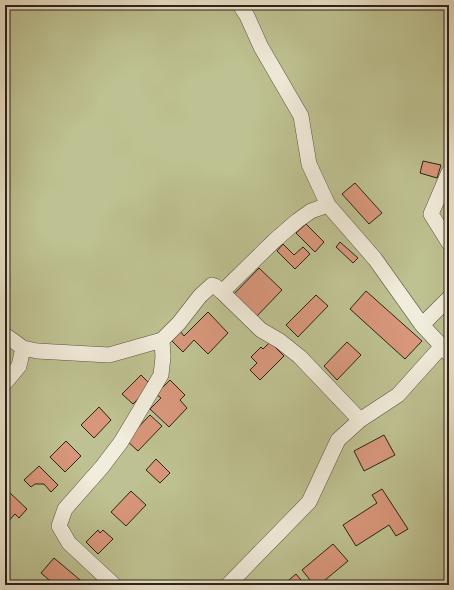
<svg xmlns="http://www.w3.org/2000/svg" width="454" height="590" font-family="Alegreya,serif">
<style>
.green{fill:#bec191;stroke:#747256}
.building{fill:#d8977b;stroke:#2b221a}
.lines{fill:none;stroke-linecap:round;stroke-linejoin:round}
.minor-casing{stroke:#5a5245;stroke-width:16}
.minor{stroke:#f1ecdb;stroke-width:15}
</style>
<rect width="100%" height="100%" fill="#e9e1c7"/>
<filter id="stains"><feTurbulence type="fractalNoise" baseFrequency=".005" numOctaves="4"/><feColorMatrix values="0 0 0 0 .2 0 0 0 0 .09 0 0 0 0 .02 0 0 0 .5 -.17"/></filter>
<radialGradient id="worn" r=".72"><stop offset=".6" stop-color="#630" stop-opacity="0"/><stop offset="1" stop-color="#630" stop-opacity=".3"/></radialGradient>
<!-- green -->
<path class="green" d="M5,5H449V585H5Z"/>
<!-- building -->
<path class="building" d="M423,161L441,165L437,178L420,173Z
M355,183L382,213L369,224L342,194Z
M306,224L324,242L315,252L296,233Z
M340,242L358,258L353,263L336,247Z
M283,244L294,255L303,247L310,254L295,269L277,251Z
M259,268L282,290L255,318L233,295Z
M366,291L422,341L405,359L350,309Z
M316,295L328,306L298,337L286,325Z
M208,312L228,333L208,354L194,340L183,352L171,340L180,331L184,336Z
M270,342L284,356L260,380L250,370L257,363L251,357L261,347L263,349Z
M347,342L361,355L337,380L324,366Z
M141,375L151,385L133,404L122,394Z
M170,380L185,395L180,400L187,408L169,427L150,409L161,398L156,394Z
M99,407L111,420L94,438L81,425Z
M150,415L162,426L138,451L126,440Z
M384,435L395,455L364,471L354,451Z
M66,441L81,456L65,472L50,457Z
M156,459L170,473L160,483L146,470Z
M39,466L58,485L51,492L44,484H35L31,487L24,480Z
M382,489L408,529L396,536L389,525L356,546L343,525L377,503L372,495Z
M131,491L146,505L126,526L111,512Z
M9,492L27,509L19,518L15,514L5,525V496Z
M98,530L100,533L103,530L113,539L98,554L86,542Z
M333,544L348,561L319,585H314L302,570Z
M54,558L86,585H55L41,573Z
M296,574L305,585H283Z"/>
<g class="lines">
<defs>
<path id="minor" d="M240,5L247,16L261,47L301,116L309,164L328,205L375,259L422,325L449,354
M449,172L431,214L449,243
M222,292L274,241L297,221L311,211L328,205
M422,325L449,298
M5,335L23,348L37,351L109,355L162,340L179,323L200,296L212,285L215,286L222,292L261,330L280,341L300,357L360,420
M5,383L19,366L23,348
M114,585L69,543L59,526L65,509L102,467L121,442L161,375L163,357L162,340
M228,585L309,502L338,440L360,420L398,395L442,346"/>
</defs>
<!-- minor casing -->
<use href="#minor" class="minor-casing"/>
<!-- minor -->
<use href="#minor" class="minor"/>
</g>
<!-- margin -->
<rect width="454" height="590" fill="none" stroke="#e9e1c7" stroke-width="20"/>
<rect x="6" y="6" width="442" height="578" fill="none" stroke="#2b221a" stroke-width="2"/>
<rect x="10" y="10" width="434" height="570" fill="none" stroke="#2b221a"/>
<rect width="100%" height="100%" filter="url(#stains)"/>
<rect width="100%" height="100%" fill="url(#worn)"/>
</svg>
